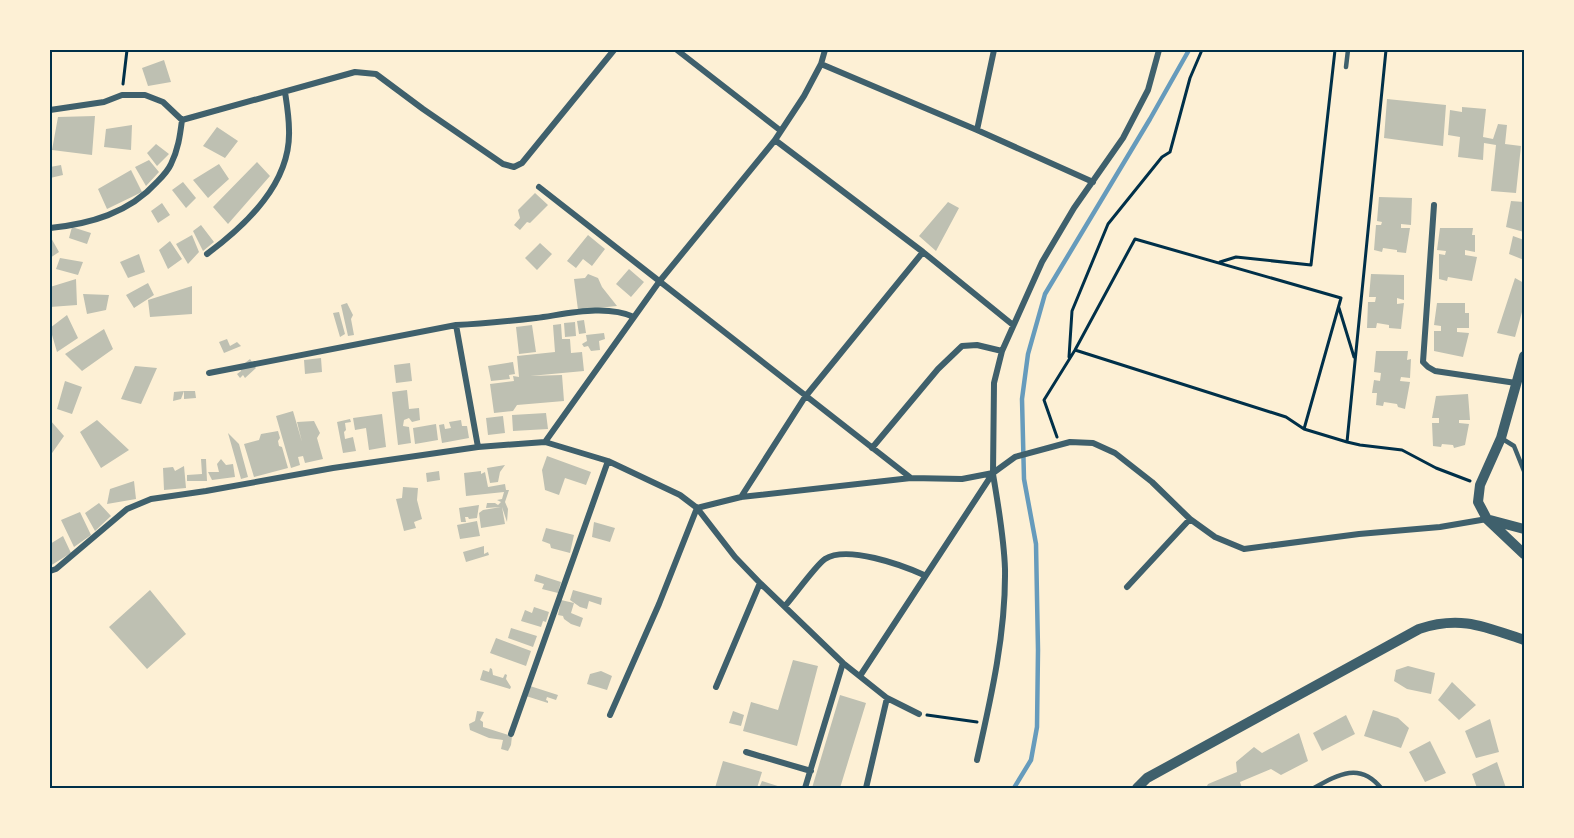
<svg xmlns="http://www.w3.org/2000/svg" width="1574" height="838" font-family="Ubuntu,sans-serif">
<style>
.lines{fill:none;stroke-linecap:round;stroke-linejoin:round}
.stream{stroke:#669bbc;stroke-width:4.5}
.building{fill:#bec0b2}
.path{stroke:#003049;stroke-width:3}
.service{stroke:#3f606c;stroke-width:4.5}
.minor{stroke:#3f606c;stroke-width:6}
.tertiary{stroke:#3f606c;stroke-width:10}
.neatline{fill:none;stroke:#003049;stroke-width:2}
</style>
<rect width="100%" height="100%" fill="#fdf0d5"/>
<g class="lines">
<!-- stream -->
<path class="stream" d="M1014,788L1031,760L1037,727L1038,650L1036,544L1024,479L1022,399L1028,354L1045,294L1150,119L1189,50"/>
</g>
<!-- building -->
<path class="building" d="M164,60L171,82L148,86L142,68Z
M1387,99L1446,105L1443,146L1384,138Z
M1462,107L1486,109L1483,137L1493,139L1498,124L1507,125L1505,144L1521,146L1516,193L1491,191L1496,145L1484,143L1483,160L1458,157L1460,137L1448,135L1450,110L1462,112Z
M95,116L92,155L52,150L58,117Z
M132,125L131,150L104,147L106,129Z
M217,127L238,141L225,158L203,146Z
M156,144L169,154L157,166L147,153Z
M149,160L159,172L146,186L135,167Z
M257,162L270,176L228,224L213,207Z
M219,164L229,179L208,198L193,180Z
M61,165L63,175L50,178V167Z
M131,170L142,192L107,209L98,189Z
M183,182L196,198L186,208L172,190Z
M535,193L548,205L530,223L527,222L520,230L514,225L520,218L518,210Z
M1379,197L1412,198L1411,225L1401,224V228H1410L1406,253L1397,252V250L1383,248L1382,252L1374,250L1376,225H1381L1382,222L1377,221Z
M1511,201L1524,202V232L1506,227Z
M948,202L959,208L936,251L919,236Z
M162,203L170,215L158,223L151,211Z
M201,225L214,242L203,251L193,231Z
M72,227L91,233L87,244L69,238Z
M1440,228H1473L1472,235H1475V252L1465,250V255L1477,257L1472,281L1448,277L1447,281L1439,279V254L1445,255L1446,251L1437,250Z
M192,235L199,252L188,264L176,244Z
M588,235L605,249L592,266L583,259L576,268L567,261Z
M50,236L59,252L50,258Z
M1513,236L1524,240V260L1509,254Z
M170,241L182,259L168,269L159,250Z
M540,243L552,254L537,270L525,258Z
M139,254L145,272L128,278L120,262Z
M60,258L83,262L78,275L56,269Z
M629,269L644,282L631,297L616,284Z
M588,274L598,278L602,287L617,306L578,310L574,279L585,278Z
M1371,274L1404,275V300L1397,298V304L1404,303L1401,329L1389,328V325L1377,323L1376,328H1367L1368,302H1375L1376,297H1369Z
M1515,278L1524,283V305L1515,337L1497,333Z
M76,279L77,305L50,307V287Z
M148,283L154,295L134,308L126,295Z
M192,286V314L150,317L148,300Z
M83,294L109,295L106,310L87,314Z
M347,303L353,315L351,319L354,335L348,336L341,305Z
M1437,303H1465V313H1469V328H1457V332L1469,333L1463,357L1434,351V331H1441V326L1434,325Z
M339,312L345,334L340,337L333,313Z
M67,315L78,338L57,352L50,328Z
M584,320L586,333L579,334L577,321Z
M575,322L576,336L565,337L564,323Z
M561,324L562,339H570L571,353L582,352L584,371L530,376L562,375L564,401L517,405L513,411L494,413L490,384L514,381L513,376L519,377L517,356L555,352L553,325Z
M532,325L536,352L519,354L516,327Z
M104,329L113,349L82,371L65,354Z
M604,333L605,339L599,341L600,350L591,351L588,346L584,347L582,344L587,341L586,335Z
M227,339L230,346L237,342L241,346L224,353L219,342Z
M1376,351H1408L1407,360L1411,359L1410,378L1401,377L1400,381L1410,382L1405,409L1398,407L1397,404L1384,402L1383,406L1376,405L1377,393H1372L1374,380L1380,381L1381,373L1374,372Z
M321,358L322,372L305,374L304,360Z
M250,359L256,368L245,378L243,375L240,378L237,374L241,371L240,367Z
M513,362L515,374L509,375L510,379L491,381L488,366Z
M410,363L412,381L396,383L394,365Z
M135,366L157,368L141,404L121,399Z
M65,381L82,387L72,414L57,409Z
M407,390L409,409L419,408L420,420L412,422L409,418L404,420L403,426L409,427L411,443L398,445L392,392Z
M184,391H195L196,398L184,399V391L181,399L173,401L174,392Z
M1468,394L1470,420H1459V423L1469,424L1465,445L1454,448L1453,445L1442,444L1441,447L1433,446L1432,423H1439V418H1432L1436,396Z
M293,411L302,442L297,422L314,421L320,433L317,438L323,459L305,463L303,456L298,457L300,465L291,468L276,416Z
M546,413L548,429L513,431L512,415Z
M382,414L386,447L369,450L366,428L355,430L353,418Z
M503,416L505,433L488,435L486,418Z
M350,419L351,422L345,423L346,430L344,432L345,439L353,437L356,451L343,453L337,422Z
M50,420L64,436L50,456Z
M97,420L129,450L101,468L80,432Z
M461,420L462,426H467L469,438L442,443L439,425L444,424L445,429L451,428L449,422Z
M436,424L438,440L415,444L413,428Z
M278,431L280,438L278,441L279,446L282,447L288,468L254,477L244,444L259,440L261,434Z
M228,433L239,444L248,477L241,479Z
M547,456L591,472L586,485L565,478L559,495L545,490L542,470Z
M201,459H206L207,481H187V475L202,474Z
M221,459L226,465L233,464L235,477L212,480L208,472H219L217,464Z
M505,465L500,472L498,482L490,483L487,468Z
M184,466L186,488L164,490L163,468L173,467L175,471Z
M439,471L440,480L427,482L426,473Z
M481,471V474L485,472L488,487L505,484L506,490H509L505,502L508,509L507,522L502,507L505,524L481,528L479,513L483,510L501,507L486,508L487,503H495L498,505L501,502L497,500L502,499L504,492L466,496L464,473Z
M134,481L136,499L107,504L110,489Z
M403,487L418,488L417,500L422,519L414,522L416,528L404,531L396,499L402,498Z
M99,503L111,516L95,531L85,513Z
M479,505L477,518L469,519L468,517H465L466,522H461L459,508Z
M80,512L91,535L74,547L61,520Z
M477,521L480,536L460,539L457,525Z
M594,522L615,528L610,542L592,537Z
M546,528L574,535L570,553L551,548L550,544L542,541Z
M63,536L71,553L50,566V544Z
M484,546V554L488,552L489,555L466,562L463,552Z
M536,574L561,582L558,593L542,589L544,584L534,581Z
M150,590L186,634L147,669L109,627Z
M573,590L602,598L601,605L589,601L587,609L580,607L570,600Z
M561,600L574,603L571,613L583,618L580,627L571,624L564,619L563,616L558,615Z
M534,607L549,612L546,622L543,621L541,627L521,621L525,610L532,613Z
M511,628L537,636L533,647L508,638Z
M496,638L531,651L526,666L490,653Z
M793,660L818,666L797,746L743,731L751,702L778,710Z
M1408,666L1435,673L1431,694L1407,689L1394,681L1396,670Z
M490,668L492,669L493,675L503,678L505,674L507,675L506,679L511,687L510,689L480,680L483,670L489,672Z
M601,671L612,676L607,690L587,684L590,674Z
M1452,682L1476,705L1459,720L1438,700Z
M530,686L558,695L556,700L547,697L546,700L548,701V703L526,696Z
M840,695L866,703L840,788H812Z
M1373,710L1398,718L1409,728L1401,748L1364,736Z
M477,711L484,712L480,720L483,722V727L512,736L511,745L508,751L501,749L503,740L489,738L470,730L469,724L475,721Z
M733,711L744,715L741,726L729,723Z
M1346,715L1355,734L1322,751L1313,733Z
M1490,719L1499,752L1476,758L1465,731Z
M1299,733L1308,761L1281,775L1271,769L1240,782L1242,788H1206L1208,784L1237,772L1236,762L1254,747L1262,753Z
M1430,741L1446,773L1425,782L1409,752Z
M723,761L762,772L757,788H715Z
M1497,762L1506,788H1477L1472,774Z
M762,781L784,788H759Z"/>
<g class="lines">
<!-- path -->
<path class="path" d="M123,84L127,50
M1220,262L1236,257L1311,265L1335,50
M1339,308L1354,357
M1075,350L1286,417L1304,429L1347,442L1360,445L1402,450L1436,468L1470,481
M1069,357L1072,311L1108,224L1162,157L1170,152L1190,78L1202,50
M1057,437L1044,400L1075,350L1135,239L1341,298L1304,429
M1347,442L1386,50
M927,715L977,722"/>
<!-- service -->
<path class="service" d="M1346,67L1348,50
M1501,438L1514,446L1524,471
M1314,788C1339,774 1360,762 1381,788"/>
<!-- minor -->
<path class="minor" d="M677,50L781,131
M821,64L977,130L1093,182
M50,110L104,102L122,95H145L163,102L182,120
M182,120L355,72L376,74L423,109L503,164L514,167L522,163L614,50
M977,130L994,50
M775,140L923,252L1013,325
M539,187L911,478
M1434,205L1423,362L1428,367L1435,371L1516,383
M50,228C90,224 129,213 157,182C162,177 168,171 171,164C178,150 180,136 182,120
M207,254C246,225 291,183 289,130C289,117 287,105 285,92
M209,373L456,325
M545,442L659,282L775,140L804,96L821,64L825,50
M478,447L456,325C483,324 510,321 536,318C567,314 605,304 634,317
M872,448L938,369L962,346L977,345L1002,351
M741,497L805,397L923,252
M50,571L56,569L127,509L151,499L206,491L333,468L478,447L545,442L608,461L680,495L697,508L735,557L760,583L843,663L887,698L919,714
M1127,587L1190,519
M785,606C794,596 816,565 825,559C847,545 902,565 924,575
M860,676L993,473L994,383L1002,351L1042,262L1074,208L1123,138L1148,90L1159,50
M716,687L760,583
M610,715L659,604L697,508L741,497L911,478L962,479L993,473L1015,457L1070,442L1093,443L1115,453L1152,482L1190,519L1215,537L1244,549L1359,534L1440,527L1487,519
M511,734L608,461
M746,752L811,771
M977,760C991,698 1006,633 1005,569C1004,537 998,505 993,474
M805,788L843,663
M866,788L887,698"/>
<!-- tertiary -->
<path class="tertiary" d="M1524,356L1501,438L1480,485L1478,502L1487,519L1524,554
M1490,520L1524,529
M1137,788L1147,778L1419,629C1461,615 1485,627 1524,640"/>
</g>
<!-- border -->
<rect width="1574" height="838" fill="none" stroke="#fdf0d5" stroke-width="102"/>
<rect x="51" y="51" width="1472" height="736" class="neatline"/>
</svg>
